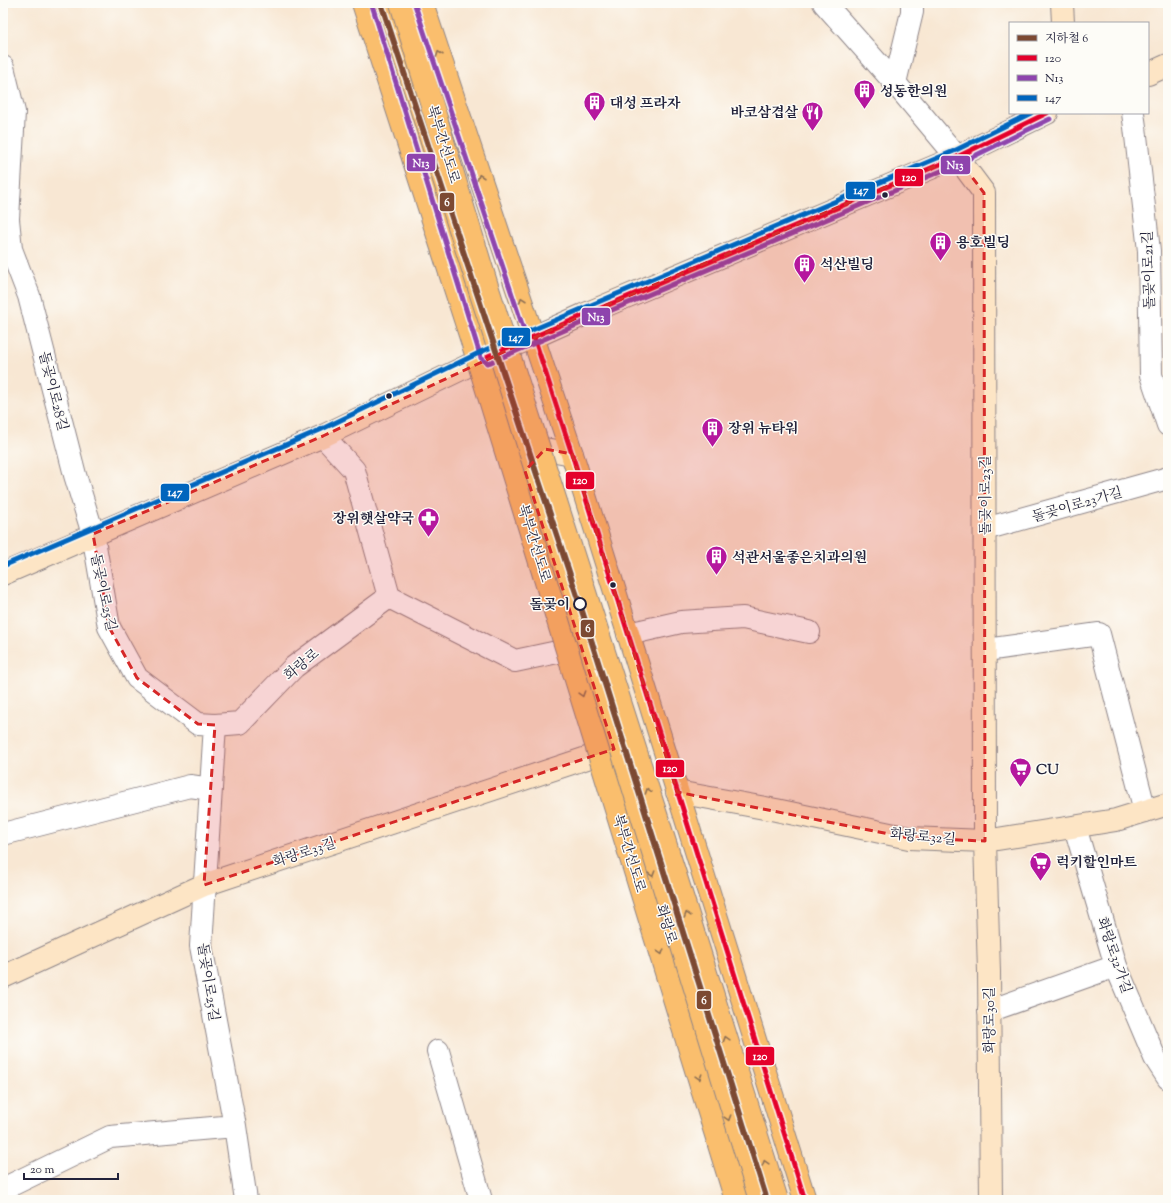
<svg xmlns="http://www.w3.org/2000/svg" width="1171" height="1203" font-family="'Sorts Mill Goudy','Noto Serif KR',serif">
<style>
.lines{fill:none;stroke-linecap:round;stroke-linejoin:round}
.street-casing{stroke:#8d8487;stroke-width:24}
.secondary-casing{stroke:#8d8487;stroke-width:24}
.primary-casing{stroke:#8d8487;stroke-width:24}
.street{stroke:#fff;stroke-width:22}
.secondary{stroke:#fde5c5;stroke-width:22}
.primary{stroke:#fabe6d;stroke-width:22}
.highway-bridge-casing{stroke:#8d8487;stroke-width:24;stroke-linecap:butt}
.highway-bridge{stroke:#fabe6d;stroke-width:22}
.bus-1-casing{stroke:#fdfcf7;stroke-width:8}
.bus-2-casing{stroke:#fdfcf7;stroke-width:8}
.bus-3-casing{stroke:#fdfcf7;stroke-width:8}
.bus-1{stroke:#e4002b;stroke-width:5}
.bus-2{stroke:#8e44ad;stroke-width:5}
.bus-3{stroke:#0065bd;stroke-width:5}
.metro-1-casing{stroke:#fdfcf7;stroke-width:9}
.metro-1{stroke:#7c4932;stroke-width:6}
.oneway{stroke:#8e7054}
.marked{fill:#d62828;fill-opacity:0.2;stroke:#d62828;stroke-width:3;stroke-dasharray:8 5;stroke-linejoin:round}
.bus-dot{fill:#22223b;stroke:#fdfcf7;stroke-width:1.5}
.stop-dot{fill:#fdfcf7;stroke:#22223b;stroke-width:2}
.labels{text-anchor:middle;stroke-width:3;stroke-linejoin:round;paint-order:stroke}
.poi-label{font-size:14px;font-weight:bold;fill:#22223b;stroke:#fdfcf7;text-anchor:start}
.street-label{font-size:14px;fill:#22223b;stroke:#fdfcf7}
.stop-label{font-size:14px;font-weight:bold;fill:#22223b;stroke:#fdfcf7;text-anchor:end}
.line-badge{stroke:#fdfcf7;stroke-width:1.5}
.badge-label{font-size:11px;text-anchor:middle;font-weight:bold;fill:#fff}
</style>
<rect width="100%" height="100%" fill="#fdfcf7"/>
<filter id="ink" filterUnits="userSpaceOnUse"><feTurbulence type="fractalNoise" baseFrequency=".025" numOctaves="2"/><feDisplacementMap in="SourceGraphic" scale="8" xChannelSelector="R" yChannelSelector="G"/><feConvolveMatrix kernelMatrix="1 2 1 2 8 2 1 2 1" color-interpolation-filters="sRGB"/></filter>
<filter id="wash" filterUnits="userSpaceOnUse"><feTurbulence type="fractalNoise" baseFrequency=".012" numOctaves="4" result="noise"/><feDisplacementMap in="SourceGraphic" scale="16" xChannelSelector="R" yChannelSelector="G"/><feGaussianBlur stdDeviation="0.9" result="paint"/><feColorMatrix in="noise" values="0 0 0 0 0 0 0 0 0 0 0 0 0 0 0 0 0 1.4 0 .05"/><feComposite in="paint" operator="in"/></filter>
<g filter="url(#wash)">
<rect width="100%" height="100%" fill="#f8e7d3"/>
</g>
<g filter="url(#ink)">
<g class="lines">
<defs>
<path id="street" d="M824,3L895,83L957,157
M3,67L14,112L8,219L11,249L29,296L75,475L93,534L109,627L137,678L198,724L215,725L240,723L294,667L389,597
M895,83L912,12V3
M1133,113L1135,127L1149,251L1151,375L1168,425
M323,436L354,470L389,597L515,661L581,647
M985,529L1168,478
M628,634L681,622L743,618L809,632
M986,650L1099,634L1145,811
M215,725L201,946L235,1126L246,1200
M1075,827L1116,966L1155,1058L1168,1078
M3,834L190,786L211,789
M989,1011L1116,966
M438,1051L481,1200
M3,1189L110,1137L235,1126"/>
<path id="secondary" d="M1062,3L1063,23
M1148,74L1168,65
M957,157L984,193L985,841L989,972L991,1200
M529,467L545,449L572,454
M3,574L323,436L488,356L534,337L583,315L957,157L1047,113
M677,792L776,810L909,838L985,841L1116,820L1168,804
M3,977L204,885L614,749"/>
<path id="primary" d="M379,3L473,308L614,749L754,1200
M422,3L572,454L805,1200"/>
</defs>
<!-- street casing -->
<use href="#street" class="street-casing"/>
<!-- secondary casing -->
<use href="#secondary" class="secondary-casing"/>
<!-- primary casing -->
<use href="#primary" class="primary-casing"/>
<!-- street -->
<use href="#street" class="street"/>
<!-- secondary -->
<use href="#secondary" class="secondary"/>
<!-- primary -->
<use href="#primary" class="primary"/>
<defs>
<path id="highway-bridge" d="M363,3L472,341L736,1200
M401,3L487,286L675,874L777,1200"/>
</defs>
<!-- highway-bridge casing -->
<use href="#highway-bridge" class="highway-bridge-casing"/>
<!-- highway-bridge -->
<use href="#highway-bridge" class="highway-bridge"/>
<defs>
<path id="bus-1" d="M534,337L572,454L805,1200
M488,356L957,157L1047,113"/>
<path id="bus-2" d="M372,5L481,358L487,363L491,362L586,321L960,163L1050,119
M415,5L527,339"/>
<path id="bus-3" d="M3,566L320,430L485,350L954,151L1031,113"/>
</defs>
<!-- bus-1 casing -->
<use href="#bus-1" class="bus-1-casing"/>
<!-- bus-2 casing -->
<use href="#bus-2" class="bus-2-casing"/>
<!-- bus-3 casing -->
<use href="#bus-3" class="bus-3-casing"/>
<!-- bus-1 -->
<use href="#bus-1" class="bus-1"/>
<!-- bus-2 -->
<use href="#bus-2" class="bus-2"/>
<!-- bus-3 -->
<use href="#bus-3" class="bus-3"/>
<defs>
<path id="metro-1" d="M381,3L583,614L767,1200"/>
</defs>
<!-- metro-1 casing -->
<use href="#metro-1" class="metro-1-casing"/>
<!-- metro-1 -->
<use href="#metro-1" class="metro-1"/>
</g>
<!-- one-way arrows -->
<defs><path id="oneway-chevron" d="M-2-3.5L2.5 0L-2 3.5" fill="none" stroke-width="1.6" stroke-linecap="round" stroke-linejoin="round"/></defs>
<g class="oneway">
<use href="#oneway-chevron" transform="translate(439 54) rotate(-109)"/>
<use href="#oneway-chevron" transform="translate(480 177) rotate(-109)"/>
<use href="#oneway-chevron" transform="translate(522 300) rotate(-109)"/>
<use href="#oneway-chevron" transform="translate(582 694) rotate(73)"/>
<use href="#oneway-chevron" transform="translate(648 791) rotate(-108)"/>
<use href="#oneway-chevron" transform="translate(652 874) rotate(73)"/>
<use href="#oneway-chevron" transform="translate(687 915) rotate(-107)"/>
<use href="#oneway-chevron" transform="translate(661 952) rotate(73)"/>
<use href="#oneway-chevron" transform="translate(726 1039) rotate(-107)"/>
<use href="#oneway-chevron" transform="translate(699 1077) rotate(73)"/>
<use href="#oneway-chevron" transform="translate(728 1118) rotate(73)"/>
<use href="#oneway-chevron" transform="translate(765 1163) rotate(-107)"/>
</g>
</g>
<!-- marked area -->
<path class="marked" d="M957,157L984,193L985,841L909,838L677,792L572,454L545,449L525,471L614,749L204,885L215,725L198,724L137,678L109,627L93,534L323,436L583,315Z"/>
<!-- icons -->
<defs>
<symbol id="building-pin" viewBox="-11 -11 22 30"><path d="M0 17L-7.5 6A9.5 9.5 0 1 1 7.5 6Z" fill="#b5179e" stroke="#fdfcf7"/><path d="M-4-6H4V6H1V3H-1V6H-4ZM-2.5-4.3h1.7v1.8h-1.7ZM.8-4.3h1.7v1.8H.8ZM-2.5-1h1.7V.8h-1.7ZM.8-1h1.7V.8H.8Z" fill="#fff"/></symbol>
<symbol id="restaurant-pin" viewBox="-11 -11 22 30"><path d="M0 17L-7.5 6A9.5 9.5 0 1 1 7.5 6Z" fill="#b5179e" stroke="#fdfcf7"/><path d="M-5-6h1v4h1v-4h1v4h1v-4h1v5L-1.5 .5V6h-2V.5L-5-1ZM5-6V6H3V1.5H1.5Q1.5-4 5-6Z" fill="#fff"/></symbol>
<symbol id="pharmacy-pin" viewBox="-11 -11 22 30"><path d="M0 17L-7.5 6A9.5 9.5 0 1 1 7.5 6Z" fill="#b5179e" stroke="#fdfcf7"/><path d="M-2-6h4v4h4v4h-4v4h-4v-4h-4v-4h4Z" fill="#fff"/></symbol>
<symbol id="supermarket-pin" viewBox="-11 -11 22 30"><path d="M0 17L-7.5 6A9.5 9.5 0 1 1 7.5 6Z" fill="#b5179e" stroke="#fdfcf7"/><path d="M-6-5.5h2.5l.6 2H6L4.5 2H-2.5L-4.4-4H-6ZM-1.5 3.2a1.3 1.3 0 1 0 .1 0ZM3 3.2a1.3 1.3 0 1 0 .1 0Z" fill="#fff"/></symbol>
</defs>
<g fill-rule="evenodd">
<use href="#building-pin" x="852" y="78" width="25" height="34"/>
<use href="#building-pin" x="582" y="90" width="25" height="34"/>
<use href="#restaurant-pin" x="800" y="100" width="25" height="34"/>
<use href="#building-pin" x="928" y="230" width="25" height="34"/>
<use href="#building-pin" x="792" y="252" width="25" height="34"/>
<use href="#building-pin" x="700" y="416" width="25" height="34"/>
<use href="#pharmacy-pin" x="416" y="506" width="25" height="34"/>
<use href="#building-pin" x="704" y="544" width="25" height="34"/>
<use href="#supermarket-pin" x="1008" y="756" width="25" height="34"/>
<use href="#supermarket-pin" x="1028" y="850" width="25" height="34"/>
</g>
<!-- markers -->
<g class="bus-dot">
<circle cx="885" cy="195" r="3.5"/>
<circle cx="389" cy="396" r="3.5"/>
<circle cx="613" cy="585" r="3.5"/>
</g>
<circle class="stop-dot" cx="580" cy="604" r="6"/>
<g class="labels">
<!-- poi labels -->
<g class="poi-label">
<text x="880" y="96">성동한의원</text>
<text x="610" y="108">대성 프라자</text>
<text x="798" y="117" text-anchor="end">바코삼겹살</text>
<text x="956" y="247">용호빌딩</text>
<text x="820" y="269">석산빌딩</text>
<text x="728" y="433">장위 뉴타워</text>
<text x="414" y="523" text-anchor="end">장위햇살약국</text>
<text x="732" y="562">석관서울좋은치과의원</text>
<text x="1036" y="774">CU</text>
<text x="1056" y="867">럭키할인마트</text>
</g>
<!-- street labels -->
<g class="street-label">
<text transform="translate(444 144) rotate(73)" y="5">북부간선도로</text>
<text transform="translate(1148 270) rotate(-92)" y="5">돌곶이로21길</text>
<text transform="translate(54 391) rotate(76)" y="5">돌곶이로28길</text>
<text transform="translate(985 495) rotate(-90)" y="5">돌곶이로23길</text>
<text transform="translate(1077 504) rotate(-16)" y="5">돌곶이로23가길</text>
<text transform="translate(535 543) rotate(73)" y="5">북부간선도로</text>
<text transform="translate(104 592) rotate(78)" y="5">돌곶이로25길</text>
<text transform="translate(301 664) rotate(-40)" y="5">화랑로</text>
<text transform="translate(923 836) rotate(5)" y="5">화랑로32길</text>
<text transform="translate(304 852) rotate(-18)" y="5">화랑로33길</text>
<text transform="translate(630 853) rotate(73)" y="5">북부간선도로</text>
<text transform="translate(667 924) rotate(73)" y="5">화랑로</text>
<text transform="translate(1115 955) rotate(71)" y="5">화랑로32가길</text>
<text transform="translate(209 982) rotate(81)" y="5">돌곶이로25길</text>
<text transform="translate(989 1020) rotate(-90)" y="5">화랑로30길</text>
</g>
<!-- stop labels -->
<g class="stop-label">
<text x="570" y="609">돌곶이</text>
</g>
</g>
<g class="line-badge">
<rect x="406" y="153" width="30" height="19" rx="4" fill="#8e44ad"/>
<rect x="940" y="155" width="31" height="20" rx="4" fill="#8e44ad"/>
<rect x="894" y="168" width="30" height="19" rx="4" fill="#e4002b"/>
<rect x="845" y="181" width="31" height="19" rx="4" fill="#0065bd"/>
<rect x="439" y="192" width="16" height="20" rx="4" fill="#7c4932"/>
<rect x="581" y="307" width="30" height="19" rx="4" fill="#8e44ad"/>
<rect x="501" y="327" width="30" height="20" rx="4" fill="#0065bd"/>
<rect x="565" y="471" width="30" height="19" rx="4" fill="#e4002b"/>
<rect x="160" y="483" width="30" height="19" rx="4" fill="#0065bd"/>
<rect x="580" y="619" width="15" height="19" rx="4" fill="#7c4932"/>
<rect x="655" y="759" width="30" height="19" rx="4" fill="#e4002b"/>
<rect x="696" y="990" width="16" height="20" rx="4" fill="#7c4932"/>
<rect x="745" y="1046" width="30" height="20" rx="4" fill="#e4002b"/>
</g>
<g class="badge-label">
<text x="421" y="167">N13</text>
<text x="955" y="169">N13</text>
<text x="909" y="181">120</text>
<text x="861" y="194">147</text>
<text x="447" y="206">6</text>
<text x="596" y="321">N13</text>
<text x="516" y="341">147</text>
<text x="580" y="484">120</text>
<text x="175" y="496">147</text>
<text x="588" y="632">6</text>
<text x="670" y="772">120</text>
<text x="704" y="1004">6</text>
<text x="760" y="1060">120</text>
</g>
<!-- margin -->
<rect width="1171" height="1203" fill="none" stroke="#fdfcf7" stroke-width="16"/>
<!-- legend -->
<rect x="1009" y="22" width="140" height="92" fill="#fdfcf7" stroke="#a5a5ac"/>
<rect x="1017" y="35" width="20" height="6" fill="#7c4932" stroke="#a5a5ac"/>
<text x="1045" y="42" font-size="12" fill="#22223b">지하철 6</text>
<rect x="1017" y="55" width="20" height="6" fill="#e4002b" stroke="#a5a5ac"/>
<text x="1045" y="62" font-size="12" fill="#22223b">120</text>
<rect x="1017" y="75" width="20" height="6" fill="#8e44ad" stroke="#a5a5ac"/>
<text x="1045" y="82" font-size="12" fill="#22223b">N13</text>
<rect x="1017" y="95" width="20" height="6" fill="#0065bd" stroke="#a5a5ac"/>
<text x="1045" y="102" font-size="12" fill="#22223b">147</text>
<!-- scale -->
<path d="M24 1173v6h94v-6" fill="none" stroke="#22223b" stroke-width="2"/>
<text x="30" y="1173" font-size="12" fill="#22223b" stroke="#fdfcf7" stroke-width="3" paint-order="stroke">20 m</text>
</svg>
